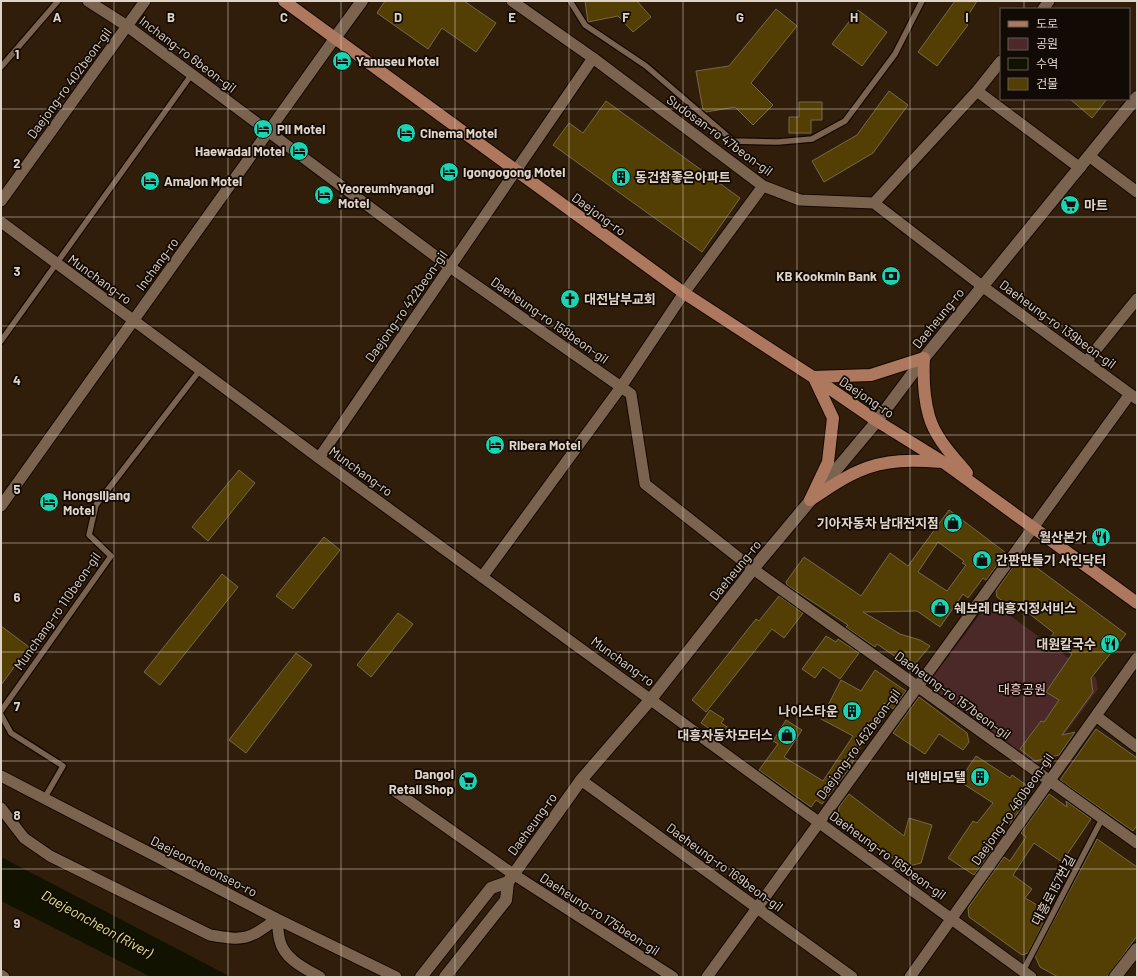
<svg xmlns="http://www.w3.org/2000/svg" width="1138" height="978" font-family="Barlow,'Noto Sans KR',sans-serif">
<style>
.green{fill:#4b2929}
.water{fill:#121200}
.building{fill:#533f04;stroke:#74684e;fill-rule:evenodd}
.lines{fill:none;stroke-linecap:round;stroke-linejoin:round}
.lane-casing{stroke:#170700;stroke-width:8}
.street-casing{stroke:#170700;stroke-width:13}
.secondary-casing{stroke:#170700;stroke-width:14}
.primary-casing{stroke:#170700;stroke-width:14}
.lane{stroke:#7a6450;stroke-width:5.5}
.street{stroke:#7a6450;stroke-width:11}
.secondary{stroke:#7a6450;stroke-width:12}
.primary{stroke:#ad785e;stroke-width:12}
.grid{fill:none;stroke:#e0d3c8;stroke-width:1;stroke-opacity:0.55}
.labels{text-anchor:middle;stroke-width:3.5;stroke-linejoin:round;paint-order:stroke}
.street-label{font-size:13px;fill:#e0d3c8;stroke:#120a04}
.poi-label{font-size:13px;font-weight:bold;fill:#e0d3c8;stroke:#120a04;text-anchor:start}
.park-label{font-size:13px;fill:#fbd5d4;stroke:#120a04}
.water-label{font-size:14px;font-style:italic;fill:#e1e28e;stroke:#120a04}
.grid-label{font-size:13px;text-anchor:middle;font-weight:bold;fill:#e0d3c8;stroke:#120a04;stroke-width:3.5;stroke-linejoin:round;paint-order:stroke}
</style>
<rect width="100%" height="100%" fill="#301e0b"/>
<!-- green -->
<path class="green" d="M990,601L1096,678L1098,689L1044,762L1035,764L927,685Z"/>
<!-- water -->
<path class="water" d="M1,857L231,977H151L1,901Z"/>
<!-- building -->
<path class="building" d="M385,1H464L496,23L476,52L442,28L428,49L377,13Z
M585,1H637L651,17L633,32L618,16L588,22Z
M955,1H977L964,22L968,25L937,66L918,52Z
M776,9L797,26L751,83L773,105L753,125L735,107L706,112L703,110L696,71L729,66Z
M858,10L887,32L862,66L832,44Z
M889,91L908,105L873,153L824,182L812,161L857,135Z
M1070,99H1107L1092,118Z
M606,101L740,198L702,252L553,145L569,123L583,133Z
M799,102H822V120H811V133H789V117H799Z
M239,470L255,483L208,541L192,527Z
M949,510L1006,553L986,580L983,578L968,598L963,594L940,627L917,611L863,612L900,634L920,640L930,646L915,664H906L877,644L875,647L846,627L848,625L787,585L786,582L804,557L861,596L890,553L908,566ZM938,542L964,561L962,563L966,565L947,591L918,572Z
M324,537L340,550L293,609L276,596Z
M1021,556L1126,634L1091,678L1093,692L1062,735L1075,732L1059,755L1035,761L1020,749L1041,721L1044,722L1059,700L1046,692L1072,654L1050,638L1054,633L1022,608L1019,612L997,597L996,591Z
M222,574L238,587L160,685L144,672Z
M779,596L803,613L784,638L772,629L706,712L692,700L756,619L759,621Z
M398,613L413,624L371,677L357,665Z
M1,626L29,647L1,685Z
M826,636L836,642L838,639L859,653L840,679L823,667L815,678L802,669Z
M296,653L312,665L246,753L229,740Z
M875,670L906,691L893,709L884,703L849,769L822,804L816,800L811,807L759,770L778,744L773,741L786,720L802,730L784,757L823,781L853,736L821,719L841,680L861,691Z
M919,697L967,733L969,742L963,750L939,734L925,754L893,733Z
M710,710L724,719L721,723L732,730L726,740L701,723Z
M1096,729L1137,758V825L1133,831L1060,780Z
M976,756L1010,778L1012,775L1026,785L1022,807L1009,825L1004,822L987,845L993,849L974,875L948,858L973,821L977,823L993,803L959,781Z
M849,794L904,836L909,818L932,825L921,863L909,866L896,862V860L855,832L856,830L838,817L839,807Z
M1049,794L1067,807L1066,801L1091,819L1062,862L1034,843L1013,875L1032,889L1025,898L1049,912L1028,953L1022,955L969,917L968,908L1004,857L1010,861L1026,837L1021,833Z
M1097,839L1137,867V936L1107,977H1058L1040,967L1035,956Z"/>
<g class="lines">
<defs>
<path id="lane" d="M570,1L585,25L646,66L733,141L778,142L812,139L845,121L895,54L922,1
M1,67L58,1
M1,341L192,74
M1,711L111,556L89,535L96,505L200,370
M1,715L11,733L63,766L44,799
M1023,971L1102,819"/>
<path id="street" d="M88,1L127,26L450,267L631,394L645,484L753,569L1137,843
M512,1L593,58L763,186L800,200L874,203L977,91L1001,61
M1043,9L1049,1
M977,91L1080,168
M1089,156L1137,192
M1,201L145,1
M874,203L982,286L1137,399
M1,222L319,458L1031,977
M1086,362L1137,299
M319,458L593,58
M1,506L335,38
M482,577L621,387L684,293L763,186
M1096,716L1137,747
M1,776L277,919L396,977
M581,780L852,977
M395,791L513,874L673,977
M1,808L24,838L50,856L210,935C246,941 247,940 277,919C278,926 278,935 280,941C284,959 306,969 320,977
M1,975L4,977
M707,977L1130,394
M910,977L1137,658"/>
<path id="secondary" d="M335,38L362,1
M421,977L491,888L508,882
M445,977L506,900L508,882L581,780L651,699L753,569L877,421L924,358L1137,97
M1115,977L1137,949"/>
<path id="primary" d="M284,1L684,293L813,377L877,421L943,462L1137,603
M813,377L871,375L924,358C923,377 924,398 929,416C935,438 953,456 967,473
M810,500C826,490 842,478 859,471C886,459 913,460 942,462
M810,500L828,462L833,418L814,378"/>
</defs>
<!-- lane casing -->
<use href="#lane" class="lane-casing"/>
<!-- street casing -->
<use href="#street" class="street-casing"/>
<!-- secondary casing -->
<use href="#secondary" class="secondary-casing"/>
<!-- primary casing -->
<use href="#primary" class="primary-casing"/>
<!-- lane -->
<use href="#lane" class="lane"/>
<!-- street -->
<use href="#street" class="street"/>
<!-- secondary -->
<use href="#secondary" class="secondary"/>
<!-- primary -->
<use href="#primary" class="primary"/>
</g>
<!-- grid -->
<path class="grid" d="M114,1V977M228,1V977M341,1V977M455,1V977M569,1V977M683,1V977M797,1V977M910,1V977M1024,1V9M1024,99V977M1,109H1137M1,217H1137M1,326H1137M1,435H1137M1,543H1137M1,652H1137M1,761H1137M1,869H1137"/>
<!-- icons -->
<defs>
<symbol id="hotel-disc" viewBox="-11 -11 22 22"><circle r="9.5" fill="#1ad5b2" stroke="#120a04"/><path d="M-6-4.5h1.5V1H6V5H4.5V3h-9V5H-6ZM-4 0a1.8 1.8 0 1 1 3.6 0ZM.5 0V-2.5h3Q6-2.5 6 0Z" fill="#111"/></symbol>
<symbol id="building-disc" viewBox="-11 -11 22 22"><circle r="9.5" fill="#1ad5b2" stroke="#120a04"/><path d="M-4-6H4V6H1V3H-1V6H-4ZM-2.5-4.3h1.7v1.8h-1.7ZM.8-4.3h1.7v1.8H.8ZM-2.5-1h1.7V.8h-1.7ZM.8-1h1.7V.8H.8Z" fill="#111"/></symbol>
<symbol id="supermarket-disc" viewBox="-11 -11 22 22"><circle r="9.5" fill="#1ad5b2" stroke="#120a04"/><path d="M-6-5.5h2.5l.6 2H6L4.5 2H-2.5L-4.4-4H-6ZM-1.5 3.2a1.3 1.3 0 1 0 .1 0ZM3 3.2a1.3 1.3 0 1 0 .1 0Z" fill="#111"/></symbol>
<symbol id="bank-disc" viewBox="-11 -11 22 22"><circle r="9.5" fill="#1ad5b2" stroke="#120a04"/><path d="M-6-4H6V4H-6ZM0-2.3a2.3 2.3 0 1 0 0 4.6a2.3 2.3 0 1 0 0-4.6Z" fill="#111"/></symbol>
<symbol id="church-disc" viewBox="-11 -11 22 22"><circle r="9.5" fill="#1ad5b2" stroke="#120a04"/><path d="M-1.2-6h2.4v3.5h3.3v2.4h-3.3V6h-2.4V-.1h-3.3v-2.4h3.3Z" fill="#111"/></symbol>
<symbol id="shop-disc" viewBox="-11 -11 22 22"><circle r="9.5" fill="#1ad5b2" stroke="#120a04"/><path d="M-5-2.5h2.3a2.7 3.5 0 0 1 5.4 0H5L5.5 6h-11ZM-1.5-2.5h3a1.5 2.3 0 0 0-3 0Z" fill="#111"/></symbol>
<symbol id="restaurant-disc" viewBox="-11 -11 22 22"><circle r="9.5" fill="#1ad5b2" stroke="#120a04"/><path d="M-5-6h1v4h1v-4h1v4h1v-4h1v5L-1.5 .5V6h-2V.5L-5-1ZM5-6V6H3V1.5H1.5Q1.5-4 5-6Z" fill="#111"/></symbol>
</defs>
<g fill-rule="evenodd">
<use href="#hotel-disc" x="331" y="50" width="22" height="22"/>
<use href="#hotel-disc" x="252" y="118" width="22" height="22"/>
<use href="#hotel-disc" x="395" y="122" width="22" height="22"/>
<use href="#hotel-disc" x="288" y="140" width="22" height="22"/>
<use href="#hotel-disc" x="438" y="161" width="22" height="22"/>
<use href="#building-disc" x="610" y="166" width="22" height="22"/>
<use href="#hotel-disc" x="139" y="170" width="22" height="22"/>
<use href="#hotel-disc" x="313" y="184" width="22" height="22"/>
<use href="#supermarket-disc" x="1059" y="194" width="22" height="22"/>
<use href="#bank-disc" x="880" y="265" width="22" height="22"/>
<use href="#church-disc" x="559" y="288" width="22" height="22"/>
<use href="#hotel-disc" x="484" y="434" width="22" height="22"/>
<use href="#hotel-disc" x="38" y="491" width="22" height="22"/>
<use href="#shop-disc" x="942" y="512" width="22" height="22"/>
<use href="#restaurant-disc" x="1090" y="526" width="22" height="22"/>
<use href="#shop-disc" x="971" y="549" width="22" height="22"/>
<use href="#shop-disc" x="929" y="597" width="22" height="22"/>
<use href="#restaurant-disc" x="1099" y="633" width="22" height="22"/>
<use href="#building-disc" x="841" y="700" width="22" height="22"/>
<use href="#shop-disc" x="776" y="724" width="22" height="22"/>
<use href="#building-disc" x="969" y="766" width="22" height="22"/>
<use href="#supermarket-disc" x="457" y="770" width="22" height="22"/>
</g>
<g class="labels">
<!-- street labels -->
<g class="street-label">
<text transform="translate(188 54) rotate(37)" y="5">Inchang-ro 6beon-gil</text>
<text transform="translate(69 83) rotate(-54)" y="5">Daejong-ro 402beon-gil</text>
<text transform="translate(720 135) rotate(36)" y="5">Sudosan-ro 47beon-gil</text>
<text transform="translate(599 214) rotate(36)" y="5">Daejong-ro</text>
<text transform="translate(157 264) rotate(-54)" y="5">Inchang-ro</text>
<text transform="translate(100 279) rotate(36)" y="5">Munchang-ro</text>
<text transform="translate(406 306) rotate(-55)" y="5">Daejong-ro 422beon-gil</text>
<text transform="translate(938 318) rotate(-51)" y="5">Daeheung-ro</text>
<text transform="translate(550 320) rotate(35)" y="5">Daeheung-ro 158beon-gil</text>
<text transform="translate(1058 324) rotate(36)" y="5">Daeheung-ro 139beon-gil</text>
<text transform="translate(867 397) rotate(34)" y="5">Daejong-ro</text>
<text transform="translate(361 471) rotate(36)" y="5">Munchang-ro</text>
<text transform="translate(735 570) rotate(-51)" y="5">Daeheung-ro</text>
<text transform="translate(57 611) rotate(-55)" y="5">Munchang-ro 110beon-gil</text>
<text transform="translate(623 661) rotate(36)" y="5">Munchang-ro</text>
<text transform="translate(953 695) rotate(36)" y="5">Daeheung-ro 157beon-gil</text>
<text transform="translate(858 744) rotate(-54)" y="5">Daejong-ro 452beon-gil</text>
<text transform="translate(1012 809) rotate(-55)" y="5">Daejong-ro 460beon-gil</text>
<text transform="translate(532 824) rotate(-54)" y="5">Daeheung-ro</text>
<text transform="translate(888 855) rotate(36)" y="5">Daeheung-ro 165beon-gil</text>
<text transform="translate(204 866) rotate(27)" y="5">Daejeoncheonseo-ro</text>
<text transform="translate(725 867) rotate(36)" y="5">Daeheung-ro 169beon-gil</text>
<text transform="translate(1053 890) rotate(-62)" y="5">대흥로157번길</text>
<text transform="translate(600 914) rotate(33)" y="5">Daeheung-ro 175beon-gil</text>
</g>
<!-- poi labels -->
<g class="poi-label">
<text x="356" y="66">Yanuseu Motel</text>
<text x="277" y="134">Pil Motel</text>
<text x="420" y="138">Cinema Motel</text>
<text x="285" y="156" text-anchor="end">Haewadal Motel</text>
<text x="463" y="177">Igongogong Motel</text>
<text x="635" y="182">동건참좋은아파트</text>
<text x="164" y="186">Amajon Motel</text>
<text x="338" y="193">Yeoreumhyanggi<tspan x="338" dy="15">Motel</tspan></text>
<text x="1084" y="210">마트</text>
<text x="877" y="281" text-anchor="end">KB Kookmin Bank</text>
<text x="584" y="304">대전남부교회</text>
<text x="509" y="450">Ribera Motel</text>
<text x="63" y="500">Hongsiljang<tspan x="63" dy="15">Motel</tspan></text>
<text x="939" y="528" text-anchor="end">기아자동차 남대전지점</text>
<text x="1087" y="542" text-anchor="end">월산본가</text>
<text x="996" y="565">간판만들기 사인닥터</text>
<text x="954" y="613">쉐보레 대흥지정서비스</text>
<text x="1096" y="649" text-anchor="end">대원칼국수</text>
<text x="838" y="716" text-anchor="end">나이스타운</text>
<text x="773" y="740" text-anchor="end">대흥자동차모터스</text>
<text x="454" y="779" text-anchor="end">Dangol<tspan x="454" dy="15">Retail Shop</tspan></text>
<text x="966" y="782" text-anchor="end">비앤비모텔</text>
</g>
<!-- park labels -->
<g class="park-label">
<text x="1022" y="694">대흥공원</text>
</g>
<!-- water labels -->
<g class="water-label">
<text transform="translate(97 924) rotate(29)" y="5">Daejeoncheon (River)</text>
</g>
</g>
<g class="grid-label">
<text x="57" y="22">A</text>
<text x="171" y="22">B</text>
<text x="284" y="22">C</text>
<text x="398" y="22">D</text>
<text x="512" y="22">E</text>
<text x="626" y="22">F</text>
<text x="740" y="22">G</text>
<text x="854" y="22">H</text>
<text x="967" y="22">I</text>
<text x="17" y="59">1</text>
<text x="17" y="168">2</text>
<text x="17" y="276">3</text>
<text x="17" y="385">4</text>
<text x="17" y="494">5</text>
<text x="17" y="602">6</text>
<text x="17" y="711">7</text>
<text x="17" y="820">8</text>
<text x="17" y="928">9</text>
</g>
<!-- border -->
<rect width="1138" height="978" fill="none" stroke="#e0d3c8" stroke-width="4"/>
<!-- legend -->
<rect x="1000" y="8" width="130" height="92" fill="#120a04" stroke="#645a52"/>
<rect x="1008" y="21" width="20" height="6" fill="#ad785e" stroke="#645a52"/>
<text x="1036" y="28" font-size="12" fill="#e0d3c8">도로</text>
<rect x="1008" y="38" width="20" height="12" fill="#4b2929" stroke="#645a52"/>
<text x="1036" y="48" font-size="12" fill="#e0d3c8">공원</text>
<rect x="1008" y="58" width="20" height="12" fill="#121200" stroke="#645a52"/>
<text x="1036" y="68" font-size="12" fill="#e0d3c8">수역</text>
<rect x="1008" y="78" width="20" height="12" fill="#533f04" stroke="#645a52"/>
<text x="1036" y="88" font-size="12" fill="#e0d3c8">건물</text>
</svg>
